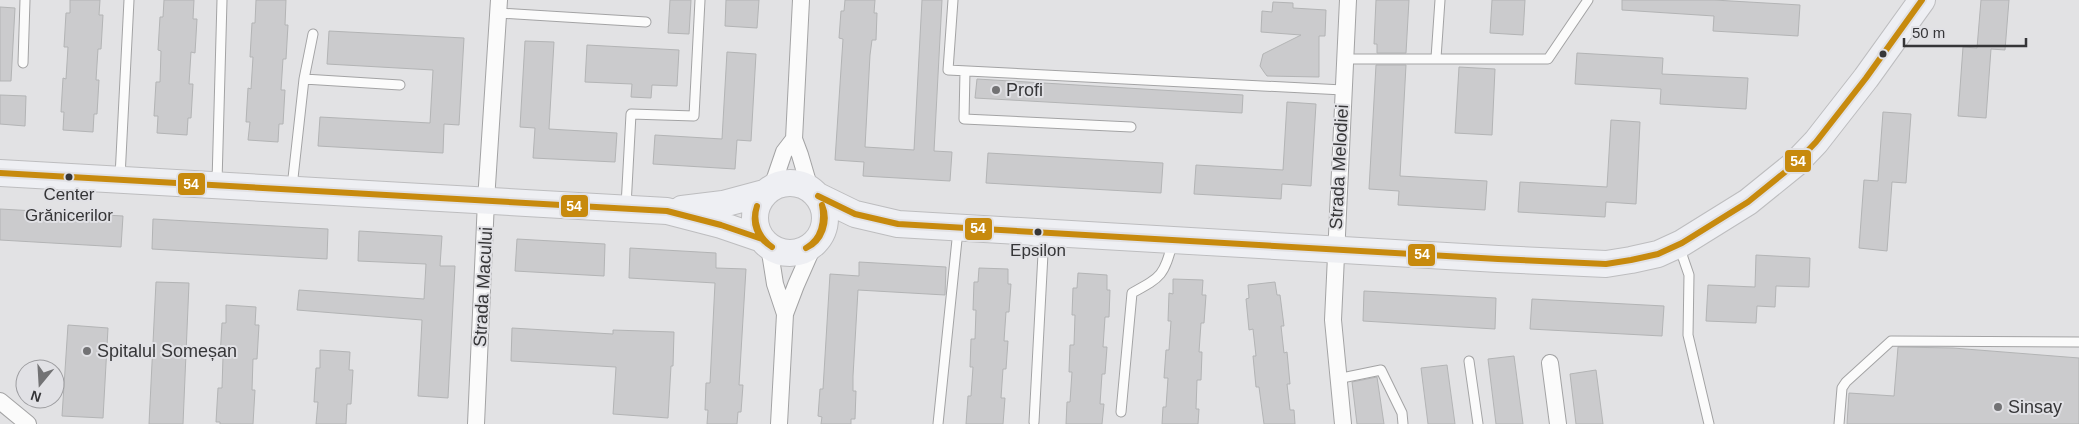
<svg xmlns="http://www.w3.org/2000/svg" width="2079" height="424" font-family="Helvetica,sans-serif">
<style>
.building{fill:#cbcbcd;stroke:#b3b4b5}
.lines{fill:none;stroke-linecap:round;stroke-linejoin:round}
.lane-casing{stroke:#a3a3a4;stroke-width:11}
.street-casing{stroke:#a3a3a4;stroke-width:18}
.primary-casing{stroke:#bdbdbf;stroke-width:28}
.lane{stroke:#fbfbfb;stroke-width:9}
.street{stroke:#fbfbfb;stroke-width:16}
.primary{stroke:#eeeff3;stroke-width:26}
.bus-1-casing{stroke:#e1e1e5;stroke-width:10}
.bus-1{stroke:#c78a0e;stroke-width:6}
.bus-dot{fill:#363638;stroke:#e1e1e5;stroke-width:2}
.poi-dot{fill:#727274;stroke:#e1e1e5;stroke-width:2}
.labels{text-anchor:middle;stroke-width:4;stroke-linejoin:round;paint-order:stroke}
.bus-label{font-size:17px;fill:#363638;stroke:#e1e1e5}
.poi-label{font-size:18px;fill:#363638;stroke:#e1e1e5;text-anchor:start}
.street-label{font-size:18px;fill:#363638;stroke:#e1e1e5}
.line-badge{stroke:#e1e1e5;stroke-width:2}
.badge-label{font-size:14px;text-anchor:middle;font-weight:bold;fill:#fff}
</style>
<rect width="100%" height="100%" fill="#e2e2e4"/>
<!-- building -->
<path class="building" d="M70,0H100L99,15H103L101,49H98L96,80H99L97,114H94L93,132L63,130L64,112H61L63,78L66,79L68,47H64L66,13H70Z
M164,0H194L193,19H197L195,53L191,52L189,84H193L191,118H188L187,135L157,133L158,116H154L156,82H160L161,51L158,50L160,17H163Z
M256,0H286L285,25H288L286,59H283L281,90H285L283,124H279L278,142L248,140L250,122H246L248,88L251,89L253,57H250L252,23H255Z
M670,0H691L689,34L668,33Z
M726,0H759L757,28L725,26Z
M845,0H875L874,13H877L876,40H872L870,55L865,147L914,150L922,0H942L934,151L952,152L950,181L863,176L864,162L835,160L843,39L839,38L841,11H844Z
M1376,0H1409L1406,53H1377V44H1374Z
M1492,0H1525L1523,35L1490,33Z
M1622,0H1714L1800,5L1798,36L1713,31L1714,16L1622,10Z
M1981,0H2009L2005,50L1991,49L1986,118L1958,116L1963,47L1977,48Z
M1273,2L1293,3V8L1326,10L1325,36H1319V77L1267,76L1264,72L1260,66L1263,54L1301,35L1261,32L1262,11L1272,12Z
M0,7L15,8L11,81H0Z
M329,31L464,38L459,125L444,124L443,153L318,146L320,117L430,123L433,70L327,64Z
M525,41L554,42L549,129L617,133L615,162L533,158L535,128L520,127Z
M587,45L679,50L677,86L652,85L651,98L631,97L632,84L585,82Z
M727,52L756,54L751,141L737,140L735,169L653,164L655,135L722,139Z
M1577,53L1663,58L1662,74L1748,78L1746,109L1660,104L1661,89L1575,84Z
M1376,65H1406L1400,176L1487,181L1485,210L1398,205L1399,191L1369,189Z
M1459,67L1495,69L1492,135L1455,133Z
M977,79L1243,95L1242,113L975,98Z
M0,95L26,96L25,126L0,124Z
M1287,102L1316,104L1311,186L1282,184L1281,199L1194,194L1196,165L1283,170Z
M1883,112L1911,114L1906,183L1892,182L1887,251L1859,248L1864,180L1878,181Z
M1611,120L1640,122L1636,204L1606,202L1605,217L1518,212L1520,182L1607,187Z
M988,153L1163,163L1161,193L986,183Z
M0,209L123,216L121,247L0,240Z
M153,219L328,229L327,259L152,249Z
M359,231L442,236L440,266H455L448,398L418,396L422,320L297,310L299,290L424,299L426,264L358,261Z
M517,239L605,244L604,276L515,271Z
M630,248L716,253V268L746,269L739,385H743L741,412H738L737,424H707L708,410H705L706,383H710L715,283L629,278Z
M1756,255L1810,258L1809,287L1776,286L1775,307L1757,306L1756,323L1706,321L1708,285L1755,287Z
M859,262L946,267L945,295L858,290L853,376V391H856L855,419H851V424H821L822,417L818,416L820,389H823L830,274L859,276Z
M979,268L1008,269V284H1011L1009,312H1006L1004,341H1008L1006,369H1003L1001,398H1005L1003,424H966L968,396H971L973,367H970L971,339H975L976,310H973L974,282H978Z
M1078,273L1107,275V290H1110L1109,317H1105L1103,347H1107L1105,374H1102L1100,404H1104L1102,424H1066L1067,402H1070L1072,372H1069L1070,345H1074L1075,315H1072L1073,288H1077Z
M1173,279L1203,280L1202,295H1206L1204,323H1201L1199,352H1202L1201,380H1197L1196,409H1199L1198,424H1162L1163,407H1166L1168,378H1164L1166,350H1169L1171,321H1168L1169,293L1173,294Z
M156,282L189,283L183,424H149Z
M1275,282L1277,295H1280L1284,326H1281L1284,353L1287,352L1290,384H1287L1290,410H1294L1295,424H1264L1259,387H1256L1253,356H1256L1253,329L1249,330L1246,299L1249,298L1248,285Z
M1364,291L1496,298L1495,329L1363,321Z
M1532,299L1664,306L1662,336L1530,329Z
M226,305L256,307L255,325H259L257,359H253L252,390H255L253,424H220V422H216L218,388H222L223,357H220L222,323H226Z
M68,325L108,328L103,418L62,416Z
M512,328L613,334V330L674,332L673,366H671L668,418L613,414L616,367L511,361Z
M1898,347L1953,348L2079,358V424H1847L1849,393L1894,396Z
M320,350L350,352L349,370H353L351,404H347L346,424H316L318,402H314L316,368H320Z
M1514,356L1523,424H1496L1488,359Z
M1447,365L1455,424H1428L1421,368Z
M1596,370L1603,424H1576L1570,374Z
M1377,377L1384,424H1357L1352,382Z"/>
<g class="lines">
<defs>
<path id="lane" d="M953,0L948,70L1343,90
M499,13L646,22
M1436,58L1440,0
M1345,59H1548L1588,0
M23,63L25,0
M965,71L964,119L1131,127
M304,79L400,85
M120,177L129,0
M217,182L222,0
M292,187L304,79L313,34
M626,206L631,114L694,116L700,0
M1679,246L1689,275L1688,335L1709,424
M1469,361L1478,424
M1337,379L1381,370L1402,413L1403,424
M1121,412L1132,293C1163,276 1163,276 1173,242
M1034,422L1044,235
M938,424L958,230
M1839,424L1842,388L1846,382L1891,341L2079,342"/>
<path id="street" d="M801,0L794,139L800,155L810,189
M772,187L784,152L794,139
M769,246L775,284L785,314
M1550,363L1558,424
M0,401L28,424
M476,424L486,201L499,0
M779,424L785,314L796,285L815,242
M1343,424L1333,320L1348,0"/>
<path id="primary" d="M0,173L667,211L721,225L762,239
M755 218a35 35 0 1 1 70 0a35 35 0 1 1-70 0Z
M818,196L855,214L898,224L1498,259L1606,264L1631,260L1658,254L1682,243L1748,202L1795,164L1816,142L1866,78L1922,0
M682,209L723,204L764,193"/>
</defs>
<!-- lane casing -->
<use href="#lane" class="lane-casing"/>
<!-- street casing -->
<use href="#street" class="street-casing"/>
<!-- primary casing -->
<use href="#primary" class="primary-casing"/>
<!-- lane -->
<use href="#lane" class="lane"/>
<!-- street -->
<use href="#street" class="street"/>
<!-- primary -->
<use href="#primary" class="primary"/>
<defs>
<path id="bus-1" d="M0,173L667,211L721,225L762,239
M818,196L855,214L898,224L1498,259L1606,264L1631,260L1658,254L1682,243L1748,202L1795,164L1816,142L1866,78L1922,0
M757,206C752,222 759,238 772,247
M757,206C751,223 757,238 772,247
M806,248C822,239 825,221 822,205
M806,248C822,241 829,221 822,205"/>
</defs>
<!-- bus-1 casing -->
<use href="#bus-1" class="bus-1-casing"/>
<!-- bus-1 -->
<use href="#bus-1" class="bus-1"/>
</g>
<!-- markers -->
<g class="bus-dot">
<circle cx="1883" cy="54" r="4.5"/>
<circle cx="69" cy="177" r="4.5"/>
<circle cx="1038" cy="232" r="4.5"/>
</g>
<g class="poi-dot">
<circle cx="996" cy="90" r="5"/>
<circle cx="87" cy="351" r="5"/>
<circle cx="1998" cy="407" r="5"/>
</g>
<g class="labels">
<!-- bus labels -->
<g class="bus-label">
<text x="69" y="200">Center<tspan x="69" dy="21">Grănicerilor</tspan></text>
<text x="1038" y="256">Epsilon</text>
</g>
<!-- poi labels -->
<g class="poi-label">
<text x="1006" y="96">Profi</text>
<text x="97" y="357">Spitalul Someșan</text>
<text x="2008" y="413">Sinsay</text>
</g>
<!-- street labels -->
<g class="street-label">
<text transform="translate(1339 167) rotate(-87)" y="6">Strada Melodiei</text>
<text transform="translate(483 287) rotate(-87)" y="6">Strada Macului</text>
</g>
</g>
<g class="line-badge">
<rect x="1784" y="149" width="28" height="24" rx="5" fill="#c78a0e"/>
<rect x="177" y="172" width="29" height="24" rx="5" fill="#c78a0e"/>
<rect x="560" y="194" width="29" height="24" rx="5" fill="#c78a0e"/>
<rect x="964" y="217" width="29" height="24" rx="5" fill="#c78a0e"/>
<rect x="1407" y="243" width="29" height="24" rx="5" fill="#c78a0e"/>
</g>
<g class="badge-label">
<text x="1798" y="166">54</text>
<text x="191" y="189">54</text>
<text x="574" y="211">54</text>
<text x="978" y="233">54</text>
<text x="1422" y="259">54</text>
</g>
<!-- north arrow -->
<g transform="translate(40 384) rotate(198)"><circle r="24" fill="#e1e1e5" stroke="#9d9da0"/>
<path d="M0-4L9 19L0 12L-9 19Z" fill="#727274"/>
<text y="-8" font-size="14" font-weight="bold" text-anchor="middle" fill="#363638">N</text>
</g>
<!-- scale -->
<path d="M1904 38v8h122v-8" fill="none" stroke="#363638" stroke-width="2.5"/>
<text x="1912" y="38" font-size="15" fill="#363638" stroke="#e1e1e5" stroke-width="4" paint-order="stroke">50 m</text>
</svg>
